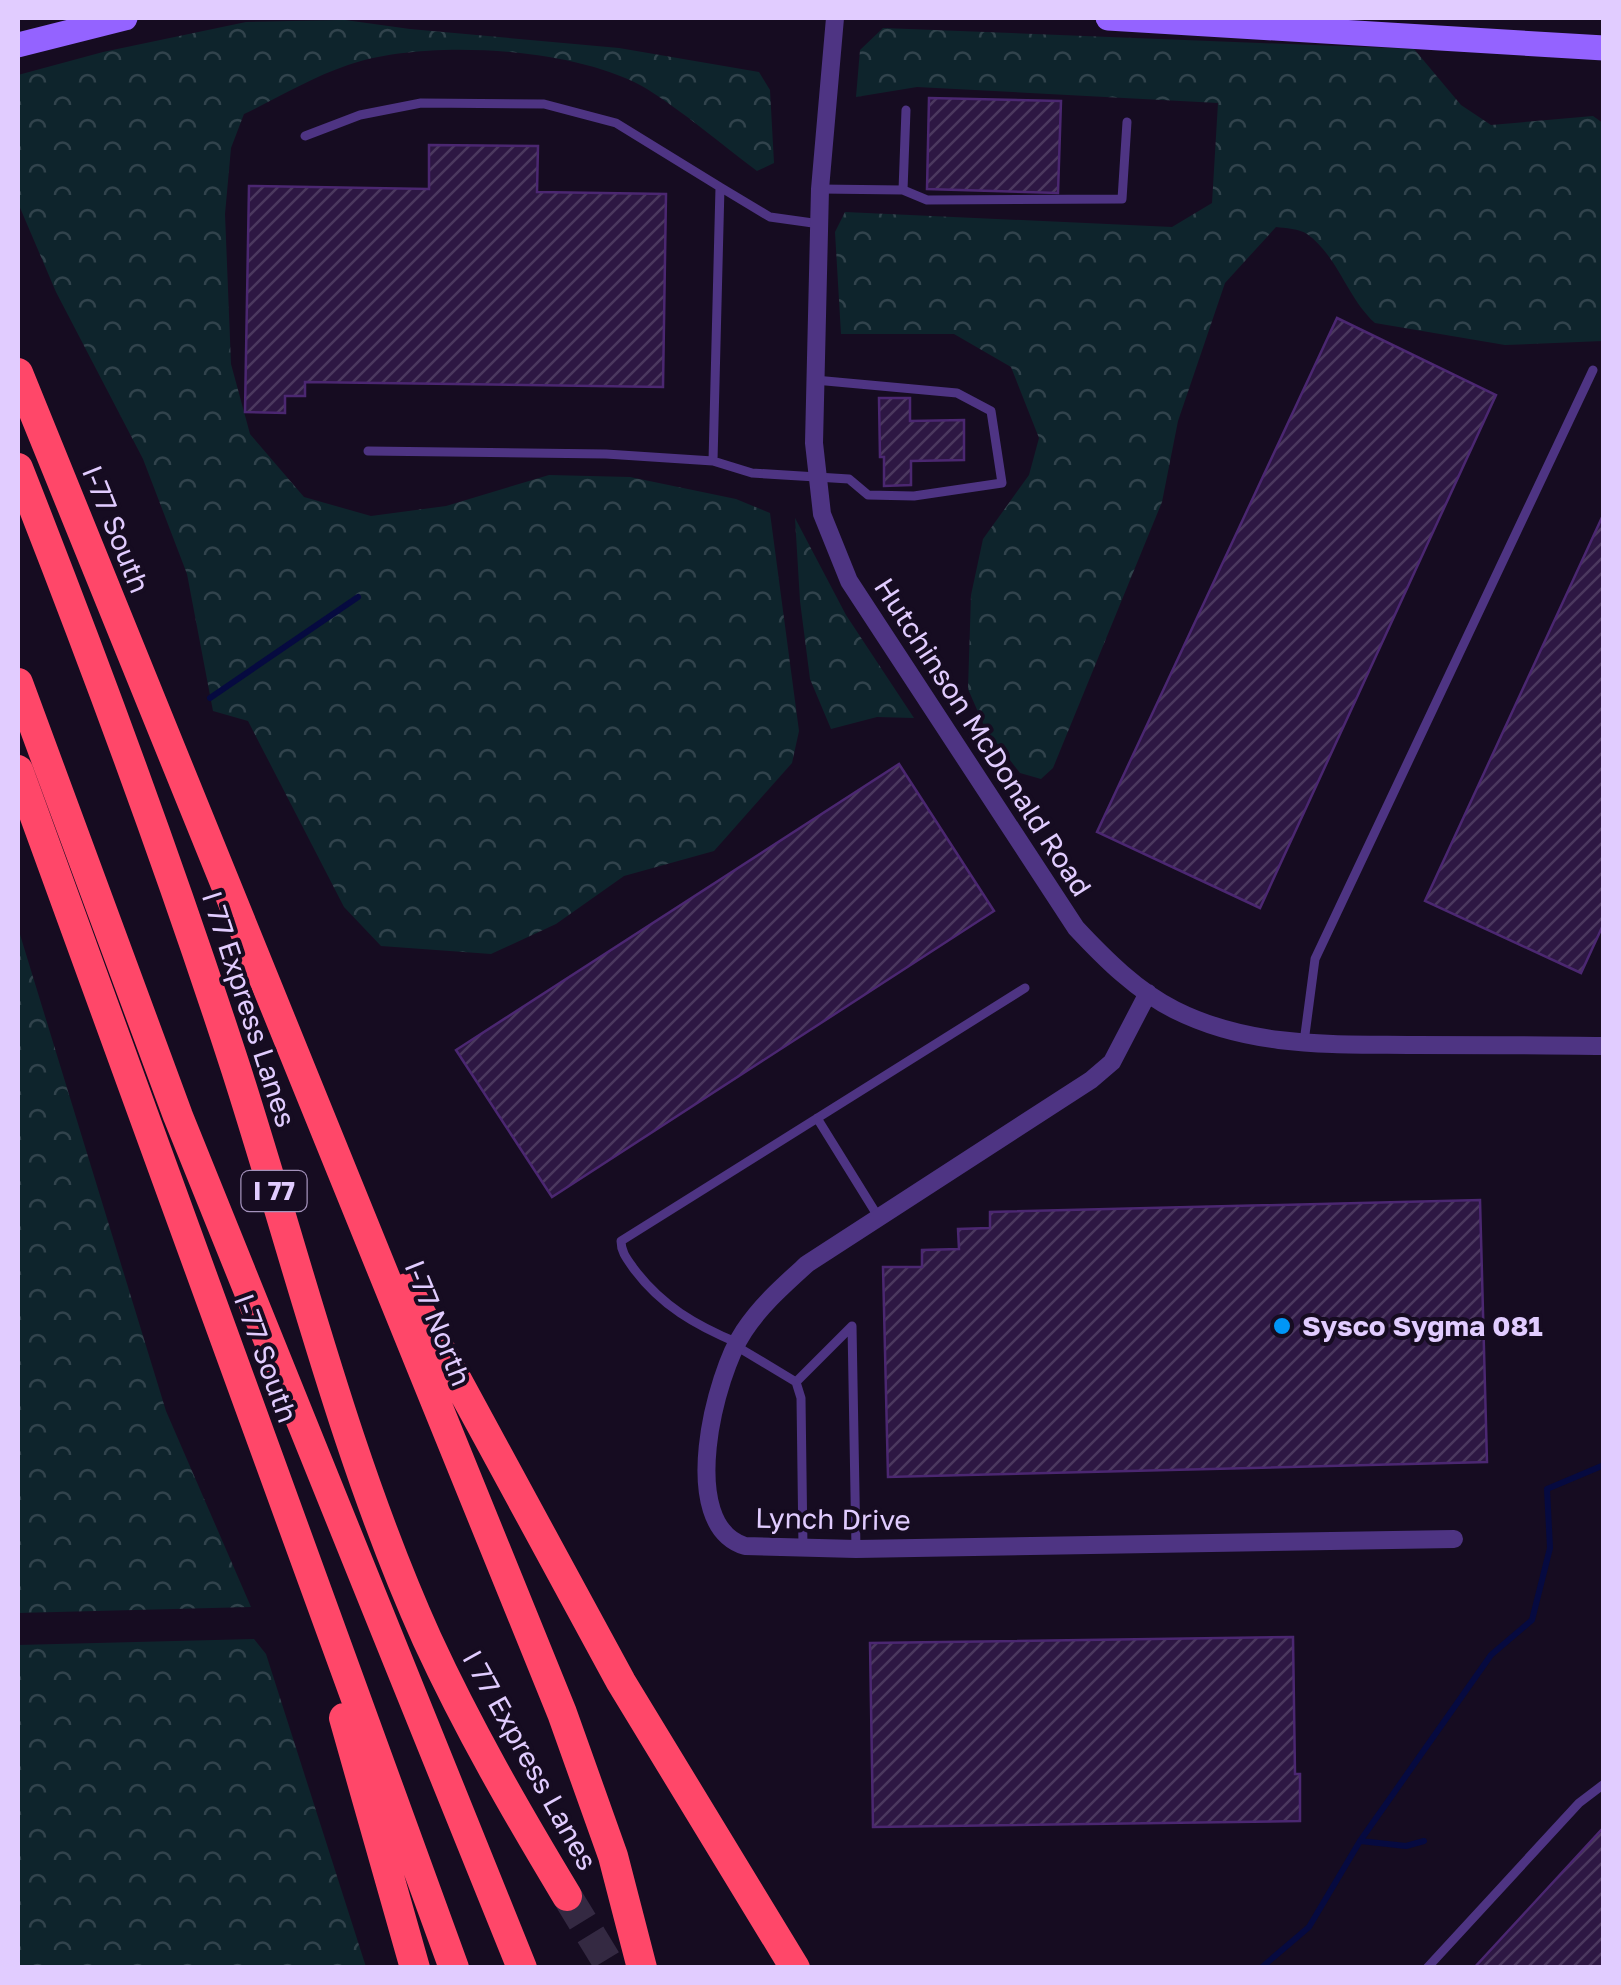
<svg xmlns="http://www.w3.org/2000/svg" width="1621" height="1985" font-family="'Golos Text',sans-serif">
<style>
.forest{fill:url(#forest-crowns)}
.lines{fill:none;stroke-linecap:round;stroke-linejoin:round}
.stream{stroke:#060a40;stroke-width:6}
.building{fill:url(#building-hatch);stroke:#4b2771;stroke-width:2.5}
.motorway-tunnel{stroke:#342942;stroke-width:30;stroke-dasharray:30 15;stroke-linecap:butt}
.service{stroke:#4e3483;stroke-width:9}
.minor{stroke:#4e3483;stroke-width:18}
.secondary{stroke:#9463ff;stroke-width:25}
.motorway{stroke:#ff4769;stroke-width:30}
.poi-dot{fill:#0096f7;stroke:#160c21;stroke-width:4}
.labels{text-anchor:middle;stroke-width:8;stroke-linejoin:round;paint-order:stroke}
.shield{fill:#160c21;stroke:#a492bc;stroke-width:2.5}
.shield-label{font-size:25px;font-weight:bold;fill:#e1ccff}
.street-label{font-size:28px;fill:#e1ccff;stroke:#160c21}
.poi-label{font-size:28px;font-weight:bold;fill:#e1ccff;stroke:#160c21;text-anchor:start}
</style>
<defs>
<pattern id="forest-crowns" width="20" height="18" patternUnits="userSpaceOnUse" patternTransform="scale(2.5)"><rect width="20" height="18" fill="#0e242c"/><path d="M2 6a3 3 0 1 1 6 0M12 15a3 3 0 1 1 6 0" fill="none" stroke="#31434c"/></pattern>
<pattern id="building-hatch" width="6" height="6" patternUnits="userSpaceOnUse" patternTransform="scale(2.5)"><rect width="6" height="6" fill="#2d1743"/><path d="M-1 1l2-2M0 6l6-6M5 7l2-2" fill="none" stroke="#4b385f"/></pattern>
</defs>
<rect width="100%" height="100%" fill="#160c21"/>
<!-- forest -->
<path class="forest" d="M345,20L410,29L619,48L759,72L770,90L774,163L757,171C721,144 685,113 647,89C577,47 424,38 348,65C312,77 278,98 244,114L231,148L225,214L231,364L250,434L304,497L371,516L446,506L549,475L630,477L736,499L770,513L799,731L792,763L714,851L624,876L556,924L491,954L381,946L344,907L248,721L213,711L187,574L143,459L56,292L18,203V75L103,52L246,22Z
M883,28L1414,49L1461,105L1491,125L1593,116L1603,123V341L1505,345L1375,323C1347,298 1338,256 1307,234C1300,229 1285,228 1276,227L1225,283L1178,421L1162,502L1053,768L1041,779L1020,773L985,728L968,689L971,595L983,539L1029,475L1039,438L1011,367L954,334H841L835,232L845,212L1172,227L1212,203L1218,103L917,87L856,97L860,50Z
M795,518L846,615L914,718L877,717L831,729L810,679L800,601Z
M18,928L166,1411L251,1607L18,1613Z
M254,1639L266,1654L366,1967H18V1645Z"/>
<g class="lines">
<!-- stream -->
<path class="stream" d="M210,698L358,597
M1360,1841L1406,1846L1424,1841
M1261,1968L1309,1927L1360,1841L1491,1655L1532,1620L1550,1548L1547,1489L1604,1465"/>
</g>
<!-- building -->
<path class="building" d="M929,98L1061,101L1058,193L927,189Z
M429,145L538,146L537,192L666,194L663,387L305,382V396H285V413L245,412L249,186L429,189Z
M1337,318L1496,395L1260,908L1097,832Z
M879,398H910V421L964,420V460L911,461V485L884,486V457H880Z
M1604,513V923L1581,973L1425,901Z
M899,764L994,911L552,1197L456,1050Z
M1480,1200L1487,1462L888,1477L883,1267H922V1250L959,1249L958,1229L990,1228V1212Z
M1293,1637L1295,1774H1300V1821L873,1827L870,1643Z
M1604,1827V1968H1474Z"/>
<g class="lines">
<!-- motorway-tunnel -->
<path class="motorway-tunnel" d="M567,1896L611,1968"/>
<!-- service -->
<path class="service" d="M305,136L360,115L421,103L544,104L616,123L720,187
M820,189L903,190L906,110
M903,190L927,200L1122,199L1127,122
M815,380L957,393L991,411L1002,483L914,496L868,495L849,479L752,473L713,461L720,187L770,217L820,224
M368,451L606,454L713,461
M1304,1042L1315,959L1593,370
M817,1118L879,1218
M738,1343C695,1325 662,1306 634,1269C627,1259 621,1252 621,1241L1025,988
M736,1346L796,1382L801,1398L803,1548
M796,1382L852,1326L856,1549
M1427,1968L1579,1803L1604,1784"/>
<!-- minor -->
<path class="minor" d="M835,18L820,189L814,443L822,514L849,581L1076,928C1105,959 1137,991 1175,1010C1251,1048 1331,1044 1413,1045C1477,1045 1540,1045 1604,1046
M1148,993L1112,1062L1091,1080L807,1264C784,1285 761,1305 744,1331C715,1374 676,1525 745,1546L856,1549L1454,1539"/>
<!-- secondary -->
<path class="secondary" d="M1108,18L1604,48
M18,45L125,18"/>
<!-- motorway -->
<path class="motorway" d="M18,373L562,1713L613,1856L642,1968
M18,468C96,666 170,866 236,1069C297,1259 345,1457 427,1639C468,1728 517,1813 567,1896
M18,683L178,1116L522,1968
M18,770L454,1968
M407,1288L621,1682L795,1968
M344,1718L415,1968"/>
</g>
<!-- markers -->
<circle class="poi-dot" cx="1282" cy="1326" r="10"/>
<g class="labels">
<!-- shield labels -->
<rect class="shield" x="241.5" y="1171" width="65" height="40" rx="8"/>
<g class="shield-label">
<text x="274" y="1200">I 77</text>
</g>
<!-- street labels -->
<g class="street-label">
<text transform="translate(116 529) rotate(68)" y="10">I-77 South</text>
<text transform="translate(983 737) rotate(57)" y="10">Hutchinson McDonald Road</text>
<text transform="translate(249 1009) rotate(72)" y="10">I 77 Express Lanes</text>
<text transform="translate(438 1323) rotate(68)" y="10">I-77 North</text>
<text transform="translate(266 1358) rotate(70)" y="10">I-77 South</text>
<text transform="translate(833 1519) rotate(1)" y="10">Lynch Drive</text>
<text transform="translate(530 1760) rotate(61)" y="10">I 77 Express Lanes</text>
</g>
<!-- poi labels -->
<g class="poi-label">
<text x="1302" y="1336">Sysco Sygma 081</text>
</g>
</g>
<!-- border -->
<rect width="1621" height="1985" fill="none" stroke="#e1ccff" stroke-width="40"/>
</svg>
